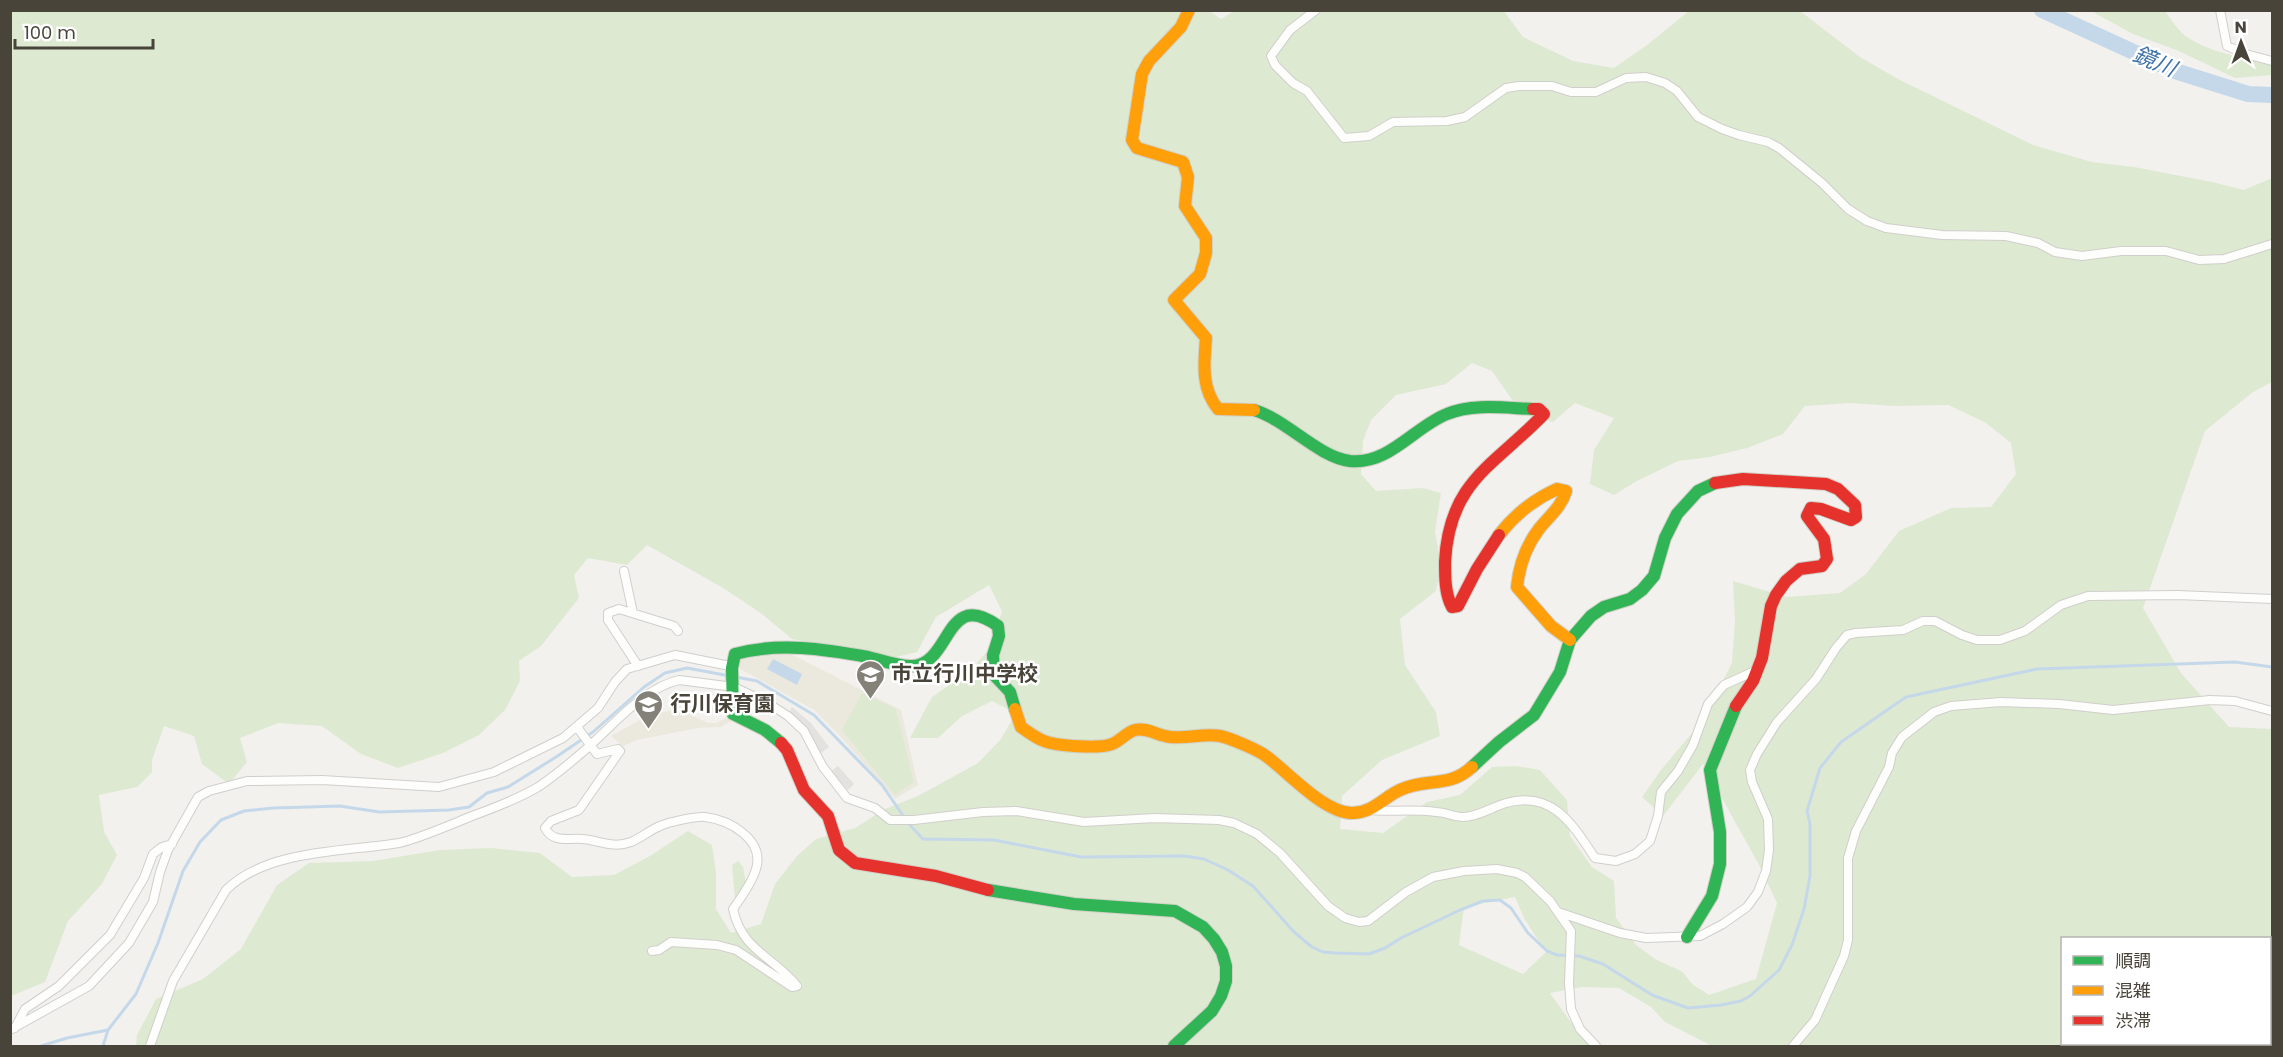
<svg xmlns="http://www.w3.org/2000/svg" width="2283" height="1057" font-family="Poppins,'Noto Sans JP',sans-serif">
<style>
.education{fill:#ebe9de}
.green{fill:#dee9d1;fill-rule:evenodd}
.parking{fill:#e4e2df}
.water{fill:#c4d8ea}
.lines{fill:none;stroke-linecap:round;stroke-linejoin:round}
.stream{stroke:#c4d8ea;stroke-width:3}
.river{stroke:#c4d8ea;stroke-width:16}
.street-casing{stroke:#d0cfcb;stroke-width:10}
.fast-casing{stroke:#d1d0c7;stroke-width:14}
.slow-casing{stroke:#d1d0c7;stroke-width:14}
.jam-casing{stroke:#d1d0c7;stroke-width:14}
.street{stroke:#fdfdfc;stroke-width:8}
.fast{stroke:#30b455;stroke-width:12}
.slow{stroke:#ff9f0a;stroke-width:12}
.jam{stroke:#e5322d;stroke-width:12}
.labels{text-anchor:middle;stroke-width:5;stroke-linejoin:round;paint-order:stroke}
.poi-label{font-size:21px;font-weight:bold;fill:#48443a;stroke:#fff;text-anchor:start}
.water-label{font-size:22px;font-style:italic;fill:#3e73a9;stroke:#fff}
</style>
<rect width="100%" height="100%" fill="#f2f1ee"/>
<!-- education -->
<path class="education" d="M754,650L793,655L901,710L918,785L895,799L838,734L814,710L735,666L737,657Z
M679,709L708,723H716L726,718L731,721L721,727L698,728L637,740L623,746L611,736L649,715Z"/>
<!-- green -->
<path class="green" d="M1208,10L1221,19L1236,10H1503L1523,37L1573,61L1614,68L1647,45L1689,11H1800L1860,57L1898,79L2033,145L2092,162L2134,167L2212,182L2244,190L2272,178V382L2253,392L2205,431L2143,608L2181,673L2229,727L2272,729V1046H1712L1665,1022L1651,1007L1619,988L1582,987L1550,993L1575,1028L1602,1046H136L137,1035L156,999L203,979L241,949L277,885L309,863L373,861L440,850L491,848L540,853L572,877L614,875L650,856L688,831L712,845L716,872V909L731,933L761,924L775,884L797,856L816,839L855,828L885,809L918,796L978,763L1001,739L1016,713L992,701L962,716L938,738H910L932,697L971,670L991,647L1002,611L989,585L936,617L917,652L880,661L845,649L792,639L762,614L725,589L647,545L627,565L588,558L574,575L579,598L541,646L519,661L520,681L505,710L479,735L443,753L398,768L361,754L322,726L278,723L240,738L247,762L229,784L202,764L194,736L164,726L152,760V772L137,787L99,795L104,832L117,855L102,884L68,921L45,982L11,996V11ZM1472,363L1492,371L1522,414L1553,422L1575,403L1614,418L1594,450L1590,484L1614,495L1637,481L1678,461L1710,457L1747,448L1783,434L1805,406L1850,403L1894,406L1949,405L1986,423L2011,443L2016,474L1991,507L1951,508L1899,531L1866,574L1840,593L1787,597L1733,581L1735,621L1732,663L1702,721L1661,770L1642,797L1663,816L1703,764L1758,863L1777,903L1756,979L1709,995L1692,984L1683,972L1655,959L1636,945L1616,918L1614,881L1592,867L1570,836L1567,800L1540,770L1516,766L1492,767L1460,795L1427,802L1383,833L1340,829L1342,796L1382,760L1440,736L1436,712L1405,665L1400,619L1436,591L1441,564L1435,532L1441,493L1423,488L1376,491L1361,474L1363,441L1371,420L1396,395L1446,384ZM1515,897L1525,920L1546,952L1523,974L1459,945L1464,907ZM2062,938H2270V1044H2062Z
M2091,11H2165C2170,18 2176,27 2182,33C2203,51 2246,61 2272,58V75L2235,78L2179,51L2133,34Z
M862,693L896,709L914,782L895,795L842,730Z
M738,861L743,867L746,883L735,899L732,865Z"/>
<!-- parking -->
<path class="parking" d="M792,707L811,723L829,747L821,753L808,730L790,712Z
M838,766L854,784L848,790L830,772Z"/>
<!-- water -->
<path class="water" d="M773,659L802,674L797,685L767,669Z"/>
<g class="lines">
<!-- stream -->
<path class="stream" d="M736,677L757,681L814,715L882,785L904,817
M908,823L923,839L994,840L1081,857L1184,856L1204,859L1228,870L1253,886L1294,932L1312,947L1323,952L1335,953L1369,954L1385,948L1401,938L1460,910L1483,901L1500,900L1511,908L1528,933L1547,951L1557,955L1579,956L1603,964L1652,995L1688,1008L1721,1005L1741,1001L1750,996L1779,970L1792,945L1804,909L1810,876V824L1807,811L1820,768L1841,742L1906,697L2037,669L2235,662L2272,667
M41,1046L67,1038L108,1030
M103,1046L108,1030L136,994L158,943L183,871L200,842L221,820L244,811L273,808L340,806L379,812L449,810L469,807L487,793L508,787L556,757L593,732L644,687L665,673L687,668L730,676"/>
<!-- river -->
<path class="river" d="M2042,10L2175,71L2248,94L2272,95"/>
<defs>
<path id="street" d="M1316,10L1290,30L1271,56L1275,65L1293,83L1307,91L1344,138L1369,136L1393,122L1447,121L1465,117L1506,88L1519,86H1552L1571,92H1596L1626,78L1646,77L1665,83L1677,91L1698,117L1722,129L1739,135L1768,142L1779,148L1822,183L1848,209L1867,221L1886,228L1942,235L2006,236L2038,243L2055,252L2082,256L2121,251H2166L2199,260L2224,259L2272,244
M2220,10L2227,46L2246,54L2272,61
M624,571L633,613
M638,666L608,620V613L619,609L674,626L678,631
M577,727L597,754L618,749L620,751L579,810L551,821L545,828C553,843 567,838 582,839C599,840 612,849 631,842C641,838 650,830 660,826C669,822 696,816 705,817C730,820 765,840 756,869C752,883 741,898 733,909C742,951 773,956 797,986L792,987L736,950L717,945L671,942L659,950L652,951
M1367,810C1390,812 1413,809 1436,812C1445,812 1454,817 1463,817C1478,817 1492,807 1506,803C1553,790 1573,825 1595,858L1616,861L1635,854L1650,841L1658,816L1661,792L1678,771L1693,745L1708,704L1724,685L1757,670
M1558,912L1620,933L1646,938L1700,936L1723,924L1747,907L1758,892L1766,871L1769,850L1768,819L1752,782L1750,770L1757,754L1777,722L1816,679L1836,648L1847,635L1856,633L1903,630L1923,621H1935L1962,635L1977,640H2000L2025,631L2061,605L2088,596L2178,595L2272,599
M15,1028L25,1009L59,986L110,935L144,878L153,854L162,847L172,844
M10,1030L89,986L129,943L153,902L160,872L168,850L198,797L209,791L247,781L322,780L439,787L494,772L563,738L598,708L615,682L627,669L675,655L730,666
M150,1046L173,981L226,890C267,849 346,852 399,843C418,839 452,824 472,816C494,808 518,799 538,787C552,778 565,767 578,756C608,732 640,689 679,680L734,687L766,702L788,716L804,731L823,767L847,798L875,808L890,820H914L983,812L1016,811L1084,822L1155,818L1219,820L1234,823L1257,834L1280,853L1328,906L1345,918L1359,922L1368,921L1406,892L1433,877L1464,871L1497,869L1517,873L1525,877L1550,901L1571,931L1569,983L1571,1009L1580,1029L1596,1046
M1793,1046L1815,1020L1844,956L1848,940V858L1856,831L1889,767L1892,753L1902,737L1934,712L1951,706L2001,702L2059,704L2113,710L2210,700L2235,701L2272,711"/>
<path id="fast" d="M1254,410C1287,420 1318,457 1350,461C1389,465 1414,427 1447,414C1473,403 1506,408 1533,409
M781,743L765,730L733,714L732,668L735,654C779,642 824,649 868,657C881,660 899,667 913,666C952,663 945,588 998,626L999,636L993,655L994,675L1010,692L1015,709
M1472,767L1499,742L1534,715L1560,672L1570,640L1591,616L1604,607L1630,599L1642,590L1654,576L1665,538L1677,514L1698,491L1715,483
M988,890L1074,904L1175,911L1203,927L1214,939L1222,952L1226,966V981L1221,996L1212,1011L1174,1046
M1687,937L1712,896L1720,864V832L1710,770L1736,706"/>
<path id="slow" d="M1189,10L1181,27L1149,61L1142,74L1132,140L1137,148L1183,162L1188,177L1185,206L1206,238V253L1200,274L1174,300L1206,338C1204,364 1201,388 1218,409L1254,410
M1499,535C1515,514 1533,500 1557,489L1566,491C1561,508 1549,516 1539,529C1526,546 1519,567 1517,587L1551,626L1570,640
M1015,709L1021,727C1028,732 1036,738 1044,741C1056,746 1100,749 1112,744C1120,741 1127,732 1135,730C1147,727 1158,736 1170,737C1187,739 1204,733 1220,736C1230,738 1258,750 1266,756C1288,772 1324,813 1352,813C1373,813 1384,797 1400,790C1427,777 1448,789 1472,767"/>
<path id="jam" d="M1715,483L1743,479L1826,484L1838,489L1855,505L1856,517L1851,520L1821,509L1811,508L1807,516L1824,539L1827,559L1822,566L1800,569L1786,581L1776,595L1771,606L1762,658L1753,681L1736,706
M1499,535L1477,569L1458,606L1452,607C1445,594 1445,577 1445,562C1449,481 1495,465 1544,414L1539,409H1533
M781,743L787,750L804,790L828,816L839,850L855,863L936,876L988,890"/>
</defs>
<!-- street casing -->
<use href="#street" class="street-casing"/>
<!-- fast casing -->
<use href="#fast" class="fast-casing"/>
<!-- slow casing -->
<use href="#slow" class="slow-casing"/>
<!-- jam casing -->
<use href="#jam" class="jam-casing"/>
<!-- street -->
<use href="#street" class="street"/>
<!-- fast -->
<use href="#fast" class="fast"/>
<!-- slow -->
<use href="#slow" class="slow"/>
<!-- jam -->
<use href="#jam" class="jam"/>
</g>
<!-- icons -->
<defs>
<symbol id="school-pin" viewBox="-11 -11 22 30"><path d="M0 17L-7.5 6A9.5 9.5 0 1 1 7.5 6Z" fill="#848179" stroke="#fff"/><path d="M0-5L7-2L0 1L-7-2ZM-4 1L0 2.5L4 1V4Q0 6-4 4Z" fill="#fff"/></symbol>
</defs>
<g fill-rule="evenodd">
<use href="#school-pin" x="854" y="658" width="33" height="45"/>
<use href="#school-pin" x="632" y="688" width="33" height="45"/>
</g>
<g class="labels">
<!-- poi labels -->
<g class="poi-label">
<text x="891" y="681">市立行川中学校</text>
<text x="670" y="711">行川保育園</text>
</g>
<!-- water labels -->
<g class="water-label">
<text transform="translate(2155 61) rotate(23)" y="8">鏡川</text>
</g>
</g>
<!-- border -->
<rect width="2283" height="1057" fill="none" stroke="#48443a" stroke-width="24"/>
<!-- legend -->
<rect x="2061" y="937" width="210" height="108" fill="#ffffff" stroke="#b6b4b0" stroke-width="1.5"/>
<rect x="2073" y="956" width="30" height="9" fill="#30b455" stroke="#b6b4b0" stroke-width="1.5"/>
<text x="2115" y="967" font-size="18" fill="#48443a">順調</text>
<rect x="2073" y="986" width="30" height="9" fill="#ff9f0a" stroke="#b6b4b0" stroke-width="1.5"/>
<text x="2115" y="997" font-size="18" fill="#48443a">混雑</text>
<rect x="2073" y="1016" width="30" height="9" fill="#e5322d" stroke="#b6b4b0" stroke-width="1.5"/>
<text x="2115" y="1027" font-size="18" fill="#48443a">渋滞</text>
<!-- north arrow -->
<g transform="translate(2241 42) rotate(359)" stroke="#ffffff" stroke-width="4.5" paint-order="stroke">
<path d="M0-4.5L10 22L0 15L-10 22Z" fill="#48443a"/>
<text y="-9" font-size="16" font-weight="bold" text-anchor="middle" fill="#48443a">N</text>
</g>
<!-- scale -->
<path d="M15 39v9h138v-9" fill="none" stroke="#48443a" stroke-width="3"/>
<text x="24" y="39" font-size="18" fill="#48443a" stroke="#ffffff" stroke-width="4.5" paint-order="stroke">100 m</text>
</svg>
